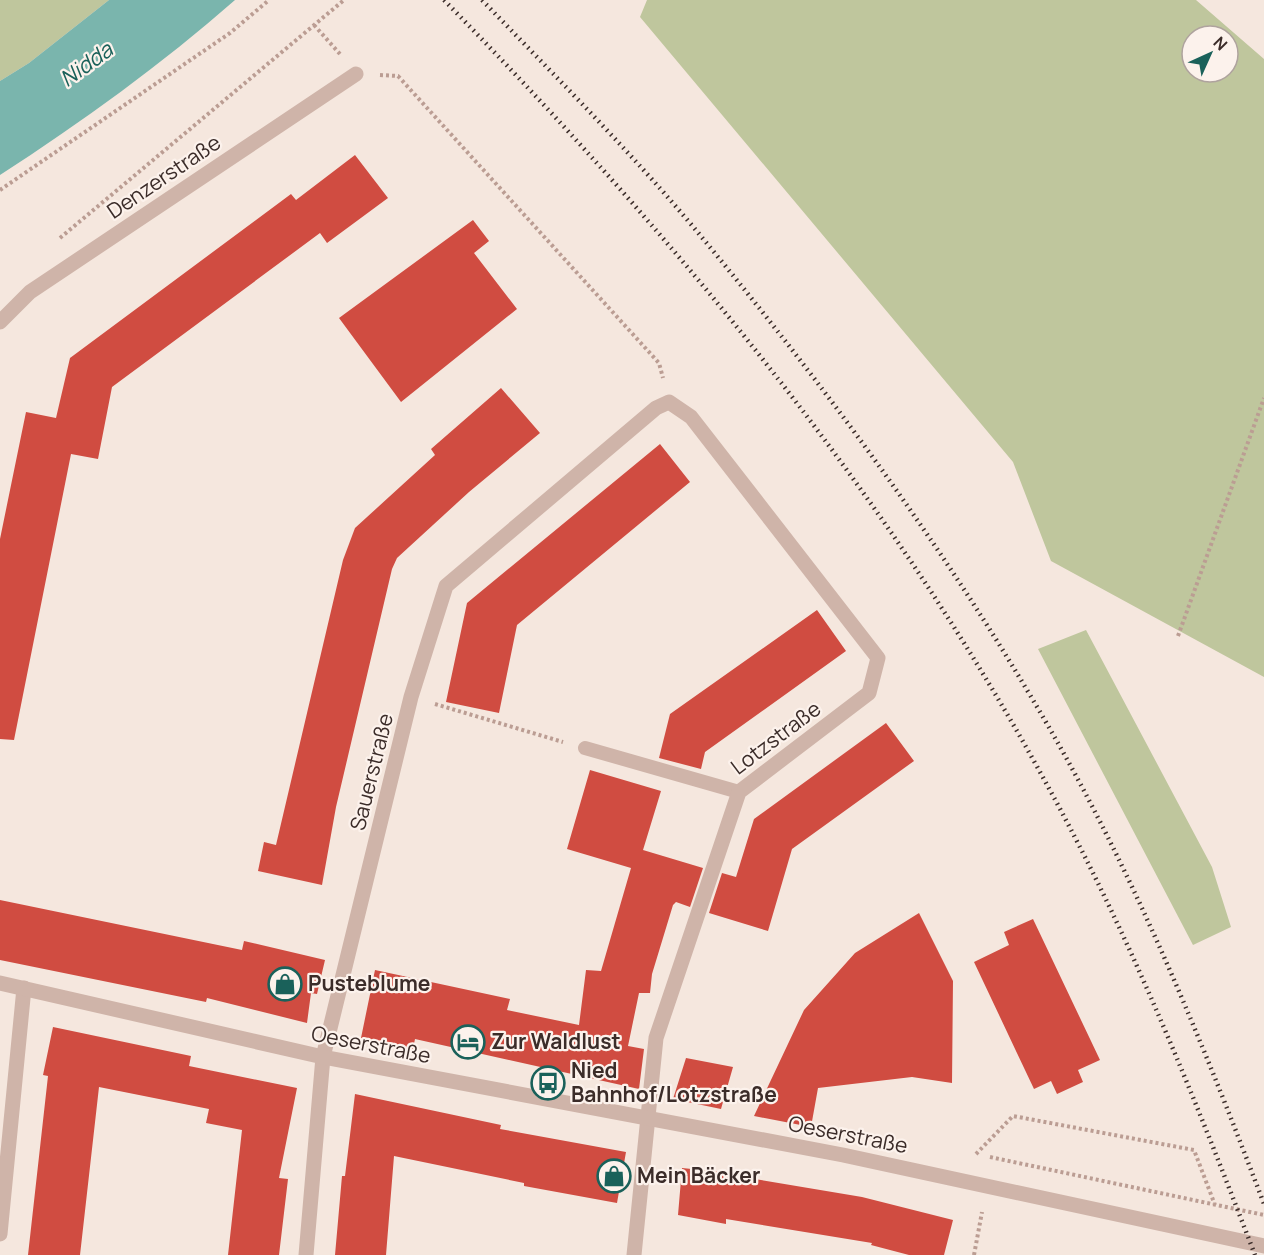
<svg xmlns="http://www.w3.org/2000/svg" width="1264" height="1255" font-family="Manrope,sans-serif">
<style>
.green{fill:#bfc69d;fill-rule:evenodd}
.water{fill:#7ab5ad}
.building{fill:#d04c41}
.lines{fill:none;stroke-linecap:round;stroke-linejoin:round}
.path{stroke:#bb9d93;stroke-width:4;stroke-dasharray:3 3;stroke-linecap:butt}
.service{stroke:#cfb4a9;stroke-width:14}
.minor{stroke:#cfb4a9;stroke-width:15}
.tertiary{stroke:#cfb4a9;stroke-width:15}
.rail{stroke:#3b2c29;stroke-width:4.5;stroke-dasharray:1.5 4.5;stroke-linecap:butt}
.labels{text-anchor:middle;stroke-width:4.5;stroke-linejoin:round;paint-order:stroke}
.street-label{font-size:21px;fill:#3b2c29;stroke:#fcf2ec}
.poi-label{font-size:21px;font-weight:bold;fill:#3b2c29;stroke:#fcf2ec;text-anchor:start}
.water-label{font-size:22px;font-style:italic;fill:#1a615a;stroke:#fcf2ec}
</style>
<rect width="100%" height="100%" fill="#f5e7de"/>
<!-- green -->
<path class="green" d="M0,0H109L29,63L0,81Z
M647,0H1196L1264,59V677L1051,561L1013,462L640,17ZM1192,36H1228V72H1192Z
M1086,630L1212,867L1231,927L1193,945L1038,649Z"/>
<!-- water -->
<path class="water" d="M109,0H235C162,64 82,122 0,175V81L29,63Z"/>
<!-- building -->
<path class="building" d="M355,155L388,198L327,243L320,233L112,387L98,459L71,454L14,740L0,739V539L26,412L56,418L70,358L291,194L296,200Z
M473,220L489,241L474,253L517,309L401,402L339,318Z
M501,388L540,433L469,492L397,558L392,569L336,807L322,885L258,871L264,842L276,845L343,560L355,528L435,455L431,449Z
M660,444L690,482L517,625L499,713L446,702L467,603Z
M817,610L846,651L705,752L701,769L659,758L670,714Z
M886,723L914,761L792,849L768,931L709,913L722,873L736,877L754,819Z
M590,770L661,791L643,850L703,868L690,907L676,902L673,905L652,974L650,993H639L628,1046L644,1049L639,1089L415,1039L413,1049L361,1038L375,970L510,999L507,1010L579,1025L586,970L601,971L631,868L567,849Z
M0,900L242,950L244,941L325,960L317,994L311,993L307,1023L207,998L206,1002L0,960Z
M919,913L953,981L952,1083L912,1077L818,1088L811,1127L754,1116L804,1010L855,953Z
M1033,919L1100,1060L1078,1070L1083,1082L1057,1094L1051,1081L1034,1089L974,962L1009,945L1004,932Z
M53,1027L191,1056L189,1066L297,1088L279,1178L288,1179L279,1255H228L242,1130L206,1123L209,1109L99,1087L80,1255H28L48,1076L43,1075Z
M686,1058L733,1067L721,1109L673,1099Z
M355,1094L501,1125L500,1129L626,1152L617,1203L524,1186V1183L394,1156L386,1255H335L342,1176H345Z
M682,1168L731,1173V1175L862,1197L953,1220L944,1255H909L871,1245L872,1243L726,1219V1224L678,1215Z"/>
<g class="lines">
<!-- path -->
<path class="path" d="M314,25L340,54
M380,75L398,76L659,363L663,378
M0,190L230,33L269,0
M60,238L344,0
M1178,636L1264,398
M435,704L563,742
M976,1154L1013,1116L1194,1150L1215,1205
M990,1157L1264,1215
M974,1255L982,1212"/>
<!-- service -->
<path class="service" d="M585,748L739,792"/>
<!-- minor -->
<path class="minor" d="M0,322L30,292L356,74
M0,1234L24,988
M306,1255L323,1057L411,697L446,586L656,408L669,402L691,417L878,658L869,693L739,792L656,1038L634,1255"/>
<!-- tertiary -->
<path class="tertiary" d="M0,983L323,1057L843,1155L1264,1246"/>
<!-- rail -->
<path class="rail" d="M444,0C686,248 907,516 1068,824C1141,963 1199,1109 1255,1255
M482,0C554,75 628,149 695,229C831,393 959,567 1063,752C1143,896 1206,1051 1264,1204"/>
</g>
<!-- icons -->
<defs>
<symbol id="shop-ring" viewBox="-11 -11 22 22"><circle r="9.5" fill="#fcf2ec" stroke="#1a615a" stroke-width="1.5"/><path d="M-5-2.5h2.3a2.7 3.5 0 0 1 5.4 0H5L5.5 6h-11ZM-1.5-2.5h3a1.5 2.3 0 0 0-3 0Z" fill="#1a615a"/></symbol>
<symbol id="hotel-ring" viewBox="-11 -11 22 22"><circle r="9.5" fill="#fcf2ec" stroke="#1a615a" stroke-width="1.5"/><path d="M-6-4.5h1.5V1H6V5H4.5V3h-9V5H-6ZM-4 0a1.8 1.8 0 1 1 3.6 0ZM.5 0V-2.5h3Q6-2.5 6 0Z" fill="#1a615a"/></symbol>
<symbol id="bus-ring" viewBox="-11 -11 22 22"><circle r="9.5" fill="#fcf2ec" stroke="#1a615a" stroke-width="1.5"/><path d="M-5-6H5V4H4V6H2V4H-2V6H-4V4H-5ZM-3.5-4V0h7V-4ZM-3.5 1.2v1.5H-2V1.2ZM2 1.2v1.5H3.5V1.2Z" fill="#1a615a"/></symbol>
</defs>
<g fill-rule="evenodd">
<use href="#shop-ring" x="266" y="965" width="38" height="38"/>
<use href="#hotel-ring" x="449" y="1023" width="38" height="38"/>
<use href="#bus-ring" x="529" y="1064" width="38" height="38"/>
<use href="#shop-ring" x="595" y="1157" width="38" height="38"/>
</g>
<g class="labels">
<!-- street labels -->
<g class="street-label">
<text transform="translate(164 177) rotate(-34)" y="7">Denzerstraße</text>
<text transform="translate(776 738) rotate(-37)" y="7">Lotzstraße</text>
<text transform="translate(372 772) rotate(-76)" y="7">Sauerstraße</text>
<text transform="translate(371 1045) rotate(11)" y="7">Oeserstraße</text>
<text transform="translate(848 1135) rotate(11)" y="7">Oeserstraße</text>
</g>
<!-- poi labels -->
<g class="poi-label">
<text x="308" y="991">Pusteblume</text>
<text x="491" y="1049">Zur Waldlust</text>
<text x="571" y="1078">Nied<tspan x="571" dy="24">Bahnhof/Lotzstraße</tspan></text>
<text x="637" y="1183">Mein Bäcker</text>
</g>
<!-- water labels -->
<g class="water-label">
<text transform="translate(86 64) rotate(-36)" y="8">Nidda</text>
</g>
</g>
<!-- north arrow -->
<g transform="translate(1210 54) rotate(45)"><circle r="28" fill="#fcf2ec" stroke="#afa39e" stroke-width="1.5"/>
<path d="M0-4.5L10 22L0 15L-10 22Z" fill="#1a615a"/>
<text y="-9" font-size="16" font-weight="bold" text-anchor="middle" fill="#3b2c29">N</text>
</g>
</svg>
